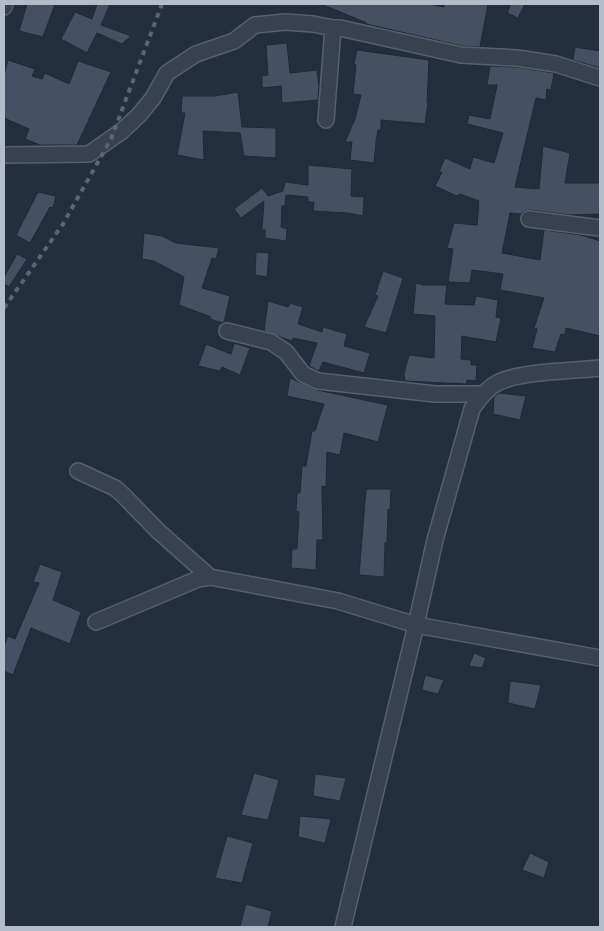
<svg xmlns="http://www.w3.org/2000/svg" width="604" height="931" font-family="Signika,sans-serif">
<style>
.building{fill:#455162;stroke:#1f2835}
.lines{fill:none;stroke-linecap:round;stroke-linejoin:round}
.street-casing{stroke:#565f6c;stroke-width:18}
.street{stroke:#38414e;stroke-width:15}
.rail{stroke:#5a6575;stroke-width:4;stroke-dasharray:5 5;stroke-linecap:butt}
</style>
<rect width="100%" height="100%" fill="#242f3e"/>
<!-- building -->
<path class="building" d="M27,4H55L43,37L19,31Z
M97,4H110L101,25L131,36L122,44L97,33L87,53L61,39L75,12L92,19Z
M321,4H428L444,7L445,4H488L480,47L462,46L366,24L367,23Z
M511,4H525L518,18L507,13Z
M287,43L290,73L317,70L319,86L318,100L282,103L281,86L262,88V76L268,75L266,45Z
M575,47L600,51V68L573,60Z
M357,50L429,60L427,102L428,103L425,124L381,120V130H378L376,142L374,163L350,160L352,142H345L355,119L361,95L353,94L356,65L354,64Z
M8,60L35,69L32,76L42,79L45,73L69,84L78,61L111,72L77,145H40L25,139L29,129L4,118V75Z
M490,66L516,67L554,73L551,90L547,89L546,100L536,98L515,187L539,189L543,146L570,153L565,183H600V214L569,215L530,210L525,211L521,214L510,213L502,253L540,260L544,230L581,235L600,241V336L566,328L565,335L561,334L555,352L532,348L537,329L534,328L544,298L500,290L503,274L472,270L470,283L448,282L453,249L447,248L454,223L477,225L479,201L460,194L457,196L435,186L442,172H439L445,158L470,169L473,157L494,163L503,133L467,124L469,115L490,119L497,85H487Z
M238,92L242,127L276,128V158L244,156L240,133L203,131L204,160L177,155L185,113H181L182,96H215Z
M308,165L352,169L351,196L364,197L363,216L348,213L313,211L314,202H308V197L286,195L285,206H282L281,227L287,229L286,241L265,238V230H262L264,201L241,218L234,209L262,188L268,196L283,191L285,182L308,185Z
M38,192L56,196L53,208L50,207L30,243L16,235Z
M144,233L162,236L176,243L219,248L216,259L212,258L202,288L230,296L224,322L223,323L210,319L211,317L179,305L184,277L154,261L142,259Z
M256,252L269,253L267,277L255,275Z
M17,254L27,259L9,287L4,284V277Z
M383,271L403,278L386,333L364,327L378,296L375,295Z
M416,283L423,285H447L445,304L474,305L476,296L498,300L496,317L501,318L496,342L462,336L461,359L471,360V365H477L476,381L467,380L466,384L405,381L404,374L409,355L434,358L435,316L413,314Z
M268,301L288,307L290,303L303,307L298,324L322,332L323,327L347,334L344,346L370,353L364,373L323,362L319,371L309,366L317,343L293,338L292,341L264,331Z
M234,343L250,348L240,375L222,367L220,371L198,366L206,344L231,354Z
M290,378L317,390L388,405L378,442L344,433L340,455L327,452L326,487L322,486L323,540H317L316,570L291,568L292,549H297L299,512L296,511L297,493H300L302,466H306L312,431H315L324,404L287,396Z
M499,393L526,396L520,420L493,414L494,397Z
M366,489H391L390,510L388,509L387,543H385L384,577L359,575Z
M40,564L62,572L53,600L81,612L70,644L31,628L13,675L4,671V646L8,636L15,639L39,583L33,582Z
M474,653L486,658L482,668L469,666Z
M425,675L444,680L438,694L422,690Z
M510,681L541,685L535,709L508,703Z
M254,773L279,780L268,820L241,815Z
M315,774L346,778L340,801L313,796Z
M300,816L331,819L325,843L298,837Z
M227,836L253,843L242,883L215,878Z
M530,853L549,862L544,878L522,870Z
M246,904L272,911L268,927H240Z"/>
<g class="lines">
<defs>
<path id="street" d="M4,7L5,4
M326,120L333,28H340L461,55L517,58L556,64L600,78
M4,155L89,154L122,131L139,115L153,98L167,73L196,54L234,41L255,25L285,22L313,24L333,28
M529,219L600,228
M227,331L271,342L286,352L303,374L318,381L435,394H483
M78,471L115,488L123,495L158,531L210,577
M96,622L198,579L210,577L338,601L416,625L435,540L472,409C479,399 487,388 499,382C523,371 573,371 600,368
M343,927L416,625L600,658"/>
</defs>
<!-- street casing -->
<use href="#street" class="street-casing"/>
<!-- street -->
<use href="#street" class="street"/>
<!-- rail -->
<path class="rail" d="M4,308L63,224L111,139L162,4"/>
</g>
<!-- border -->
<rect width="604" height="931" fill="none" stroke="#b4bcc9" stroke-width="10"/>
</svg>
